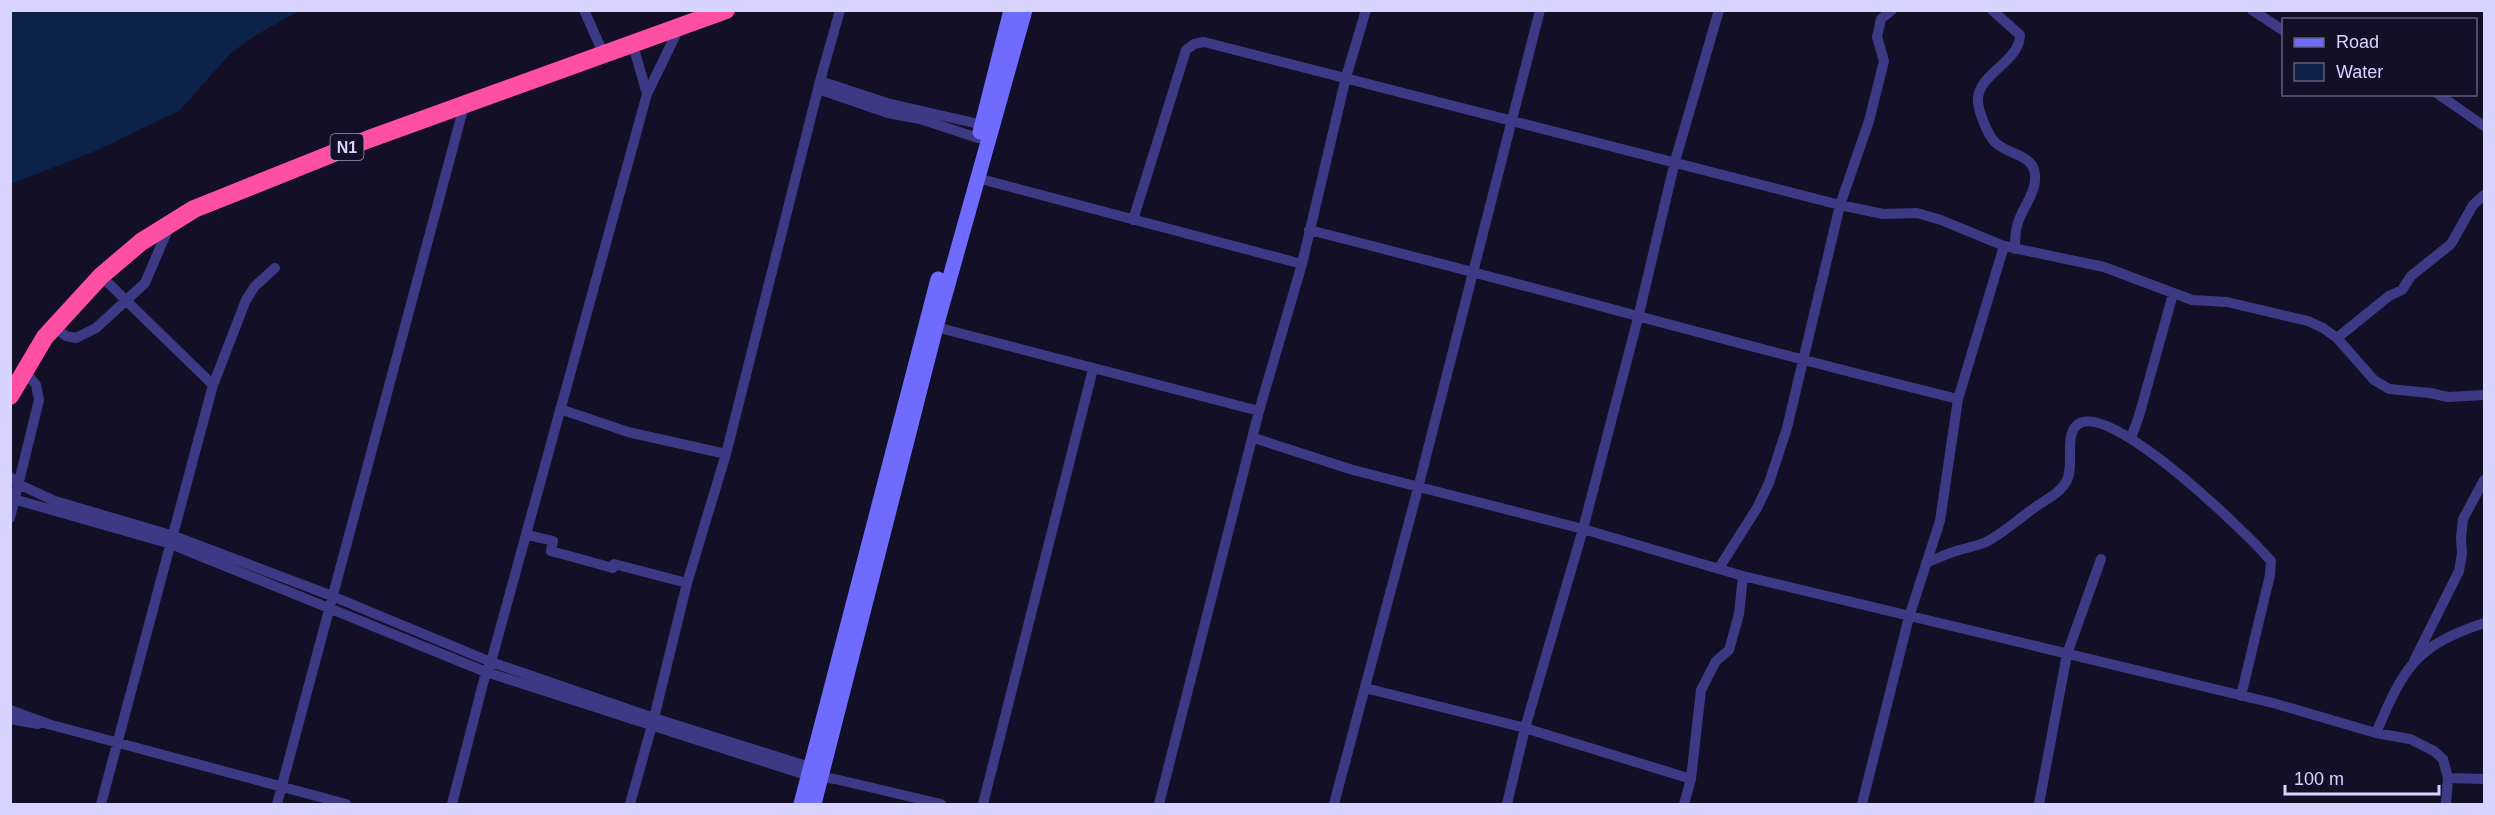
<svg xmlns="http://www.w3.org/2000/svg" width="2495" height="815" font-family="Arial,sans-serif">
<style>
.water{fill:#0c2248}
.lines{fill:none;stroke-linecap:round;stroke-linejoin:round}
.street{stroke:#3d3a85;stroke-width:10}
.secondary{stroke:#6f6bff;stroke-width:15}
.highway{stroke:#ff4fa3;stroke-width:18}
.labels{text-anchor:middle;stroke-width:5;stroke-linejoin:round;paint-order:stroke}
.shield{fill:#130f26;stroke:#9e99be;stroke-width:1.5}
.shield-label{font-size:16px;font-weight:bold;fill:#d9d4ff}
</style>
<rect width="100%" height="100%" fill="#130f26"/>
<!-- water -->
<path class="water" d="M11,10H299V11L256,35L231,53L179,111L93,152L11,184Z"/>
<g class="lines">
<!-- street -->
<path class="street" d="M584,10L604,55
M1992,10L2020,35C2020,61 1980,73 1978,98C1977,109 1987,133 1994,141C2003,153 2030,154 2034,170C2040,190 2021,208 2017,226C2015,233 2015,241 2015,249
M2252,10L2284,31
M633,45L647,94
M820,81L887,103L983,125
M818,89L888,113L920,119L978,138
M2438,94L2484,126
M977,178L1302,264
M1133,220L1186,50L1194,44L1204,42L1840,205L1883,214L1917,213L1941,220L2004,246L2104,267L2192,300L2227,302L2308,321L2323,328L2337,338L2374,380L2389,389L2430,393L2448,397L2484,395
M1309,230C1526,284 1741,346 1958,399
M101,276L213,385
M54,327L66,336L76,338L96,328L145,283L169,227
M936,327L1259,411
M2337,338L2389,296L2402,290L2411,276L2451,244L2473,205L2484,195
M560,409L628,432L726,454
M1254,438L1353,470L1583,529L1743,576L2273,703L2376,733L2410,739L2434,751L2443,759L2448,778L2446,804
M2131,438L2139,416L2173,294
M10,477L20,485L55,501L174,536L332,596L491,662L654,718L816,769
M10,498L171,544L486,672L809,776L835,779L941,804
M10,518L39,400L36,385L24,370
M528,535L553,541L551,551L613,568L614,564L687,583
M1926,563C1936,559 1946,554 1956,551C1966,548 1977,546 1986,542C2004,533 2018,519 2034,508C2045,500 2059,494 2066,482C2076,466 2062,432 2080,423C2116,406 2247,533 2271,561L2270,575L2241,696
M1719,568L1757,508L1769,483L1787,428L1840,205L1869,121L1884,61L1877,37L1881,19L1892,10
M2414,661L2459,571L2462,554L2461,538L2463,519L2484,480
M1365,688L1525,728L1691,779
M10,710L48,724L346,804
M10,719L38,724
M2376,733C2404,667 2415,646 2484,623
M2448,778L2484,779
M101,804L213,385L246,300L255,286L275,268
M277,804L464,106
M452,804L486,672L491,662L647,94L679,28
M630,804L654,718L687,583L726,454L820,81L840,10
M983,804L1093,369
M1159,804L1259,411L1302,264L1346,77L1366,10
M1334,804L1418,488L1540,10
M1507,804L1525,728L1583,529L1638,318L1675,161L1719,10
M1684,804L1691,779L1701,690L1716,661L1729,650L1739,614L1743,576
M1862,804L1909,617L1940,521L1958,399L2004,246
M2039,804L2067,654L2101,559"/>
<!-- secondary -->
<path class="secondary" d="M980,132L1011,10
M801,804L938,279
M814,804L936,327L1025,10"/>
<!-- highway -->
<path class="highway" d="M10,396L45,337L101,276L141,242L194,209L369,139L726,10"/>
</g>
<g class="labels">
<!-- shield labels -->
<rect class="shield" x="330.5" y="134" width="33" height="26" rx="4.5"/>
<g class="shield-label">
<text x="347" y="153">N1</text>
</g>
</g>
<!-- border -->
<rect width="2495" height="815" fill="none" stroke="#d9d4ff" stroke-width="24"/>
<!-- legend -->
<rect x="2282" y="18" width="195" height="78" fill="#130f26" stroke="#625e7d" stroke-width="1.5"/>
<rect x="2294" y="38" width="30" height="9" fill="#6f6bff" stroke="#625e7d" stroke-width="1.5"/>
<text x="2336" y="48" font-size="18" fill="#d9d4ff">Road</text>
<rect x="2294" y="63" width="30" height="18" fill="#0c2248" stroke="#625e7d" stroke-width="1.5"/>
<text x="2336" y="78" font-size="18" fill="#d9d4ff">Water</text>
<!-- scale -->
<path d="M2285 785v9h154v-9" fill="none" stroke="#d9d4ff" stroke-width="3"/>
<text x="2294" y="785" font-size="18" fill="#d9d4ff" stroke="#130f26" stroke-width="4.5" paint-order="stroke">100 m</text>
</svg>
